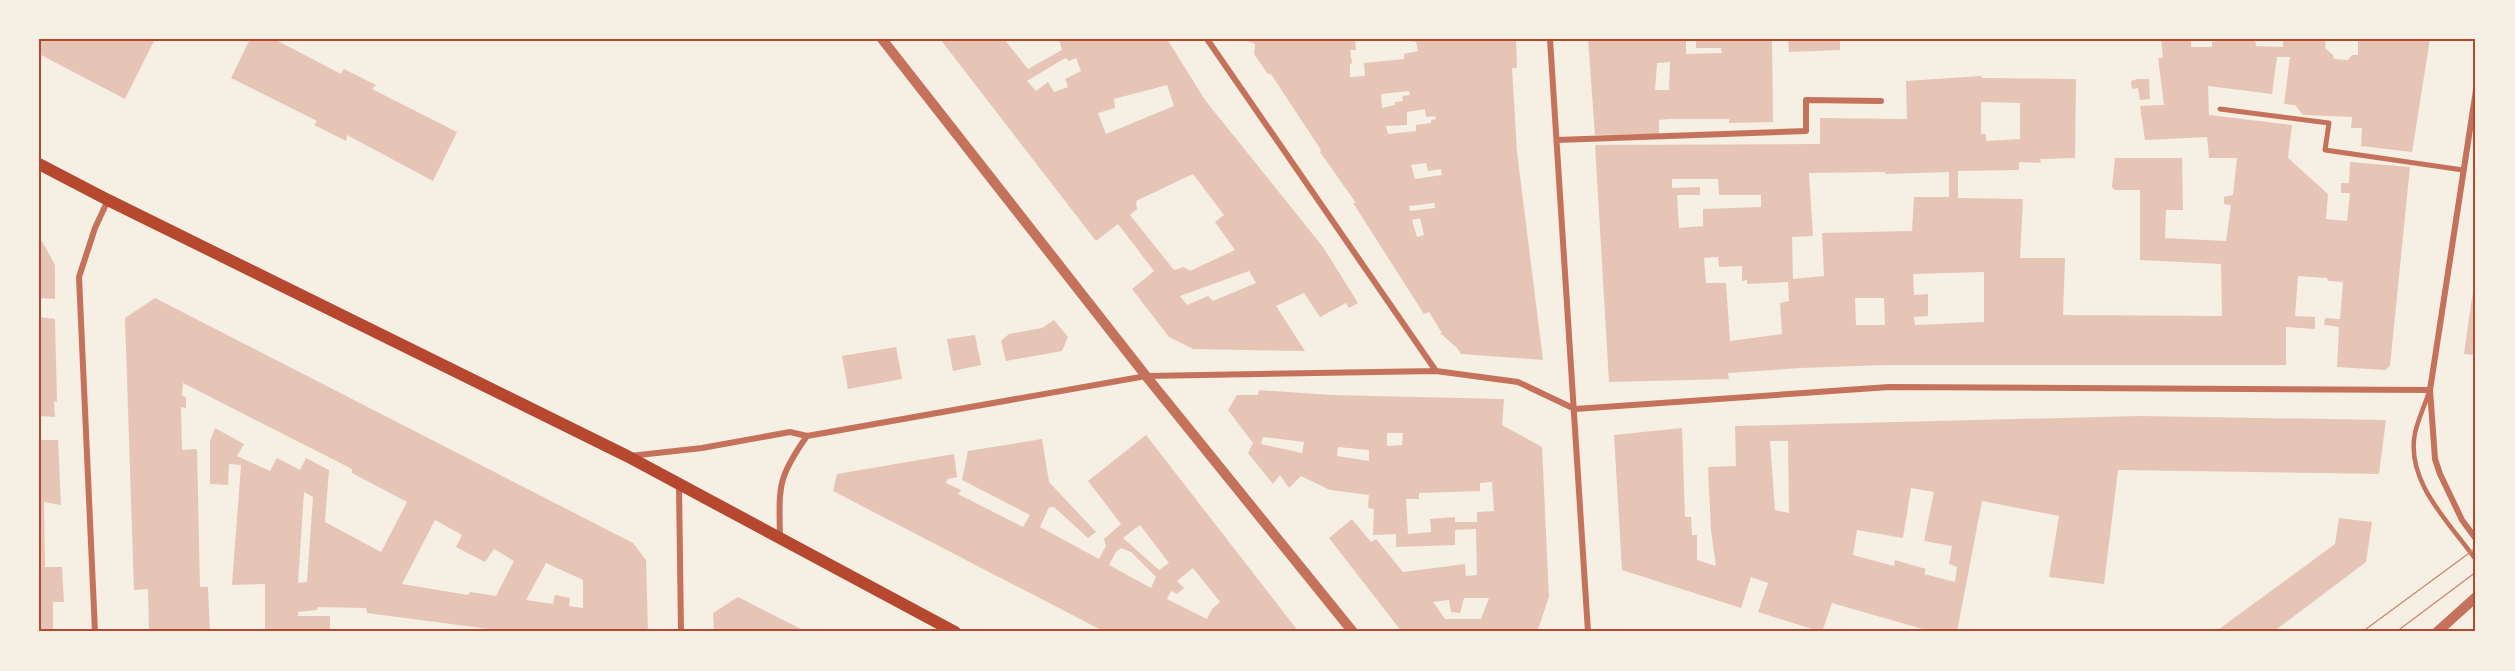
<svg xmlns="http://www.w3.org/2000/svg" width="2515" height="671" font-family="'Fira Sans',sans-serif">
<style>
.building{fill:#e6c5b7;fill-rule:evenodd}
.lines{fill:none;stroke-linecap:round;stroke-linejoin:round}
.service{stroke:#c5725c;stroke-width:4.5}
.pedestrian{stroke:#c5725c;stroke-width:5}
.minor{stroke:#c5725c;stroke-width:6}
.tertiary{stroke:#c5725c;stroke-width:10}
.secondary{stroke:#b5482f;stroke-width:12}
.tram{stroke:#cf8b77;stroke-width:1.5}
.neatline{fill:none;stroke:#b5482f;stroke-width:2}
</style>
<rect width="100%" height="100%" fill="#f6efe4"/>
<!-- building -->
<path class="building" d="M39,39H155L125,99L39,54Z
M250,39H274L341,74L344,69L376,85L372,89L457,132L433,181L347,135L346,141L314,125L317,121L231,78Z
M940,39H1004L1028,69L1062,50L1059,39H1167L1205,100L1323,247L1358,303L1349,308L1346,303L1320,317L1304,293L1276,306L1305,351L1193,349L1169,337L1132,289L1154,271L1118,224L1096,241ZM1065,58L1069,61L1076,58L1081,71L1065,79L1068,87L1054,92L1048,82L1036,91L1027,81ZM1167,85L1174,106L1106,134L1098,113L1115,108L1114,99ZM1193,174L1224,215L1215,222L1235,250L1190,271L1184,267L1174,270L1130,215L1137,209L1136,201ZM1249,271L1256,283L1213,301L1208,296L1187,305L1180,296Z
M1242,39H1346V41L1355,39L1356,50H1350L1352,63L1350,64V77L1365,76L1364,63L1404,59V54L1418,51L1416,42L1411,41V39H1516L1517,68H1512L1517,152L1543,360L1461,354L1457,348L1440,333H1442L1429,312L1424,314L1353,203H1356L1320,152L1321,150L1271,74H1268L1254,54L1255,44ZM1409,91L1410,95L1402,96L1403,101L1395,102V105L1382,108L1381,94ZM1425,109L1426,117L1435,116L1436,119L1431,120V123L1416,125V131L1388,134L1386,126L1407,125V112ZM1426,163L1428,171L1441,169L1442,175L1415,179L1411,165ZM1434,203L1435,208L1410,211L1409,206ZM1420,218L1424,235L1417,237L1412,220Z
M1588,39H1686V54L1722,53L1721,48H1696V39H1772L1773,122L1729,123V119H1669L1659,120V134L1595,135ZM1670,62L1669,90H1655L1657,63Z
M1788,39H1840V50L1789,52Z
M2161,39H2191V47H2212V42L2217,41V39H2255L2256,46L2283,47V39H2326L2325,48L2333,55L2334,59L2348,60L2352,55H2358V39H2430L2412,152L2361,146L2362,128H2351L2352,117L2303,115L2295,105L2284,104L2290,57H2277L2272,94L2208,86L2209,115L2292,125L2288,158L2328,194L2326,219L2347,221L2350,193H2341V183H2349L2350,162L2410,167L2390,366L2385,370L2337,367L2339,327L2324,325L2325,318L2340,319L2343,282L2328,281L2327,278L2298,276L2295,316L2315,317V329L2286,327V365H1886L1800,368L1728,373L1729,379L1609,382L1595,145L1820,144V118L1907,119L1906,81L1981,76L1982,78L2076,79L2075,158L2040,159L2041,163L2019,162V170L1958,171V198L2023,199L2020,258H2065L2063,315L2222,316L2221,264L2140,260V190H2115L2112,187L2115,158H2182L2183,210H2166L2165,238L2226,241L2231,205L2224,204V197L2233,195L2237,158H2209L2207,137L2145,140L2140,106L2164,105L2158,58H2163ZM1981,102L2020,103V139L1986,141V134H1981ZM1884,172L1886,174L1949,172V197H1914L1912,231L1822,233L1824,276L1793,279L1792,237L1813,236L1809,173ZM1672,179H1718L1719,195H1761V207L1703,209V226L1679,228L1677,195H1700V187L1672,188ZM1718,257L1719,267L1742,266V281L1747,280V284L1788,282L1789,301L1780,303L1782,334L1730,341L1726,283H1706L1704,258ZM1984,272V322L1915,325L1914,317L1928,316V294L1914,295L1913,274ZM1855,298H1884L1885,325H1856Z
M2137,79H2149L2150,99L2140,100L2138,88L2132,89L2131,81Z
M39,239L42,241L55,265V299L39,298Z
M2475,282L2476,355L2464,354L2471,304Z
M155,298L633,543L646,560L648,632H512L367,613L366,608L318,607L317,610L298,612V616H330V632H265V584L232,585L241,465L229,464L228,485L210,484V441L215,428L244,444L237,456L270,471L277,458L300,470L306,458L329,470L325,522L381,552L407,502L352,473V469L183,383L182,396L186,397V408L181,407L182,450L197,449L200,587H208L210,632H149L148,589L134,590L125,318ZM304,492L313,497L307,582L298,583ZM435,520L462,535L456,547L485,562L494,549L514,561L496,596L470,592L468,595L402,584ZM546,563L583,580V608L569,606L570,598L555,595L553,604L526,600Z
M39,317L55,319L57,402L54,401L55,417L39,416Z
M1054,320L1068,337L1062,351L1006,361L1001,341L1009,334L1042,328Z
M975,335L981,365L953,371L947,339Z
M896,347L902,379L848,389L842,356Z
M1259,390L1331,395L1504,399L1502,425L1542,447L1549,597L1537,632H1402L1329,538L1352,519L1371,542L1376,539L1403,572L1465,564L1466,576L1477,575L1476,529L1455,530V545L1396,547V534L1373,535L1374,509L1368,508L1369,495L1330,490L1301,476L1289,488L1280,475L1273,484L1248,453L1253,443L1228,410L1237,395H1258ZM1387,433H1403L1402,445L1387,446ZM1263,437L1304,442L1302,453L1261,444ZM1338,447L1369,450V461L1337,456ZM1492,482L1494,511L1477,512V522H1455V517L1430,519L1431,532L1408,534L1406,499H1419V493L1480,491V483ZM1464,598H1489L1481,619H1445L1433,602L1449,600L1451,612L1460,613Z
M2140,416L2386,420L2379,474L2118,470L2104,584L2049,577L2059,516L1982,501L1957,632H1933L1832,603L1822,632L1758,612L1768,583L1751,577L1741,608L1622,570L1614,435L1682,428L1685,517H1691L1692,535H1697V560L1716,566L1711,531L1708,467L1736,466L1735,426ZM1770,441H1788L1789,513L1775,510ZM1911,488L1934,492L1924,541L1952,546L1949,564L1957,567L1955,582L1924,574L1926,569L1895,560L1894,566L1853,555L1857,530L1903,538Z
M1146,435L1299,632H1105L833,491L837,474L954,454L957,477L948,479L946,483L961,490L958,494L1023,527L1030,515L962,480L968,451L1042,439L1049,482L1096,532L1088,538L1054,507H1049L1040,527L1099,559L1106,546L1104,539L1121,524L1088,481ZM1140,525L1169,563L1159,570L1123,538ZM1121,548L1131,552L1156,577L1151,588L1109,565L1116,552ZM1193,568L1220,602L1212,609L1207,619L1167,599L1171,591L1177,594L1184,588L1177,581Z
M39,440H58L61,505L44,502L45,567H62L64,602H53V632H39Z
M2339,518L2372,522L2366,562L2273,632H2215L2335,544Z
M738,597L807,632H714L713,613Z"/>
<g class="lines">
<!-- service -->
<path class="service" d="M2429,392C2425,405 2418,419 2415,433C2405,482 2450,523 2476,560"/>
<!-- pedestrian -->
<path class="pedestrian" d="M2220,109L2329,123L2325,150L2463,170"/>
<!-- minor -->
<path class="minor" d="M1207,39L1436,371
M1550,39L1588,632
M2476,90L2430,390L2435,459L2440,474L2462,520L2476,539
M1557,140L1806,131V100L1881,101
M630,456L702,448L790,432L807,436L1146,376L1436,371L1518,382L1575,409L1889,387L2430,390
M679,485L681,632
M780,538C779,487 777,478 807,436
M95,632L79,277L95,228L108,200"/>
<!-- tertiary -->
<path class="tertiary" d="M882,39L1146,376L1353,632
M2437,632L2476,597"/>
<!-- secondary -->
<path class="secondary" d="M39,164L108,200L627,456L955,632"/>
<!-- tram -->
<path class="tram" d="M2362,632L2476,548
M2396,632L2476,572"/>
</g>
<!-- border -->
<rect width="2515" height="671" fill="none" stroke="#f6efe4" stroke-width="81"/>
<rect x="40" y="40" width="2434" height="590" class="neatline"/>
</svg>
